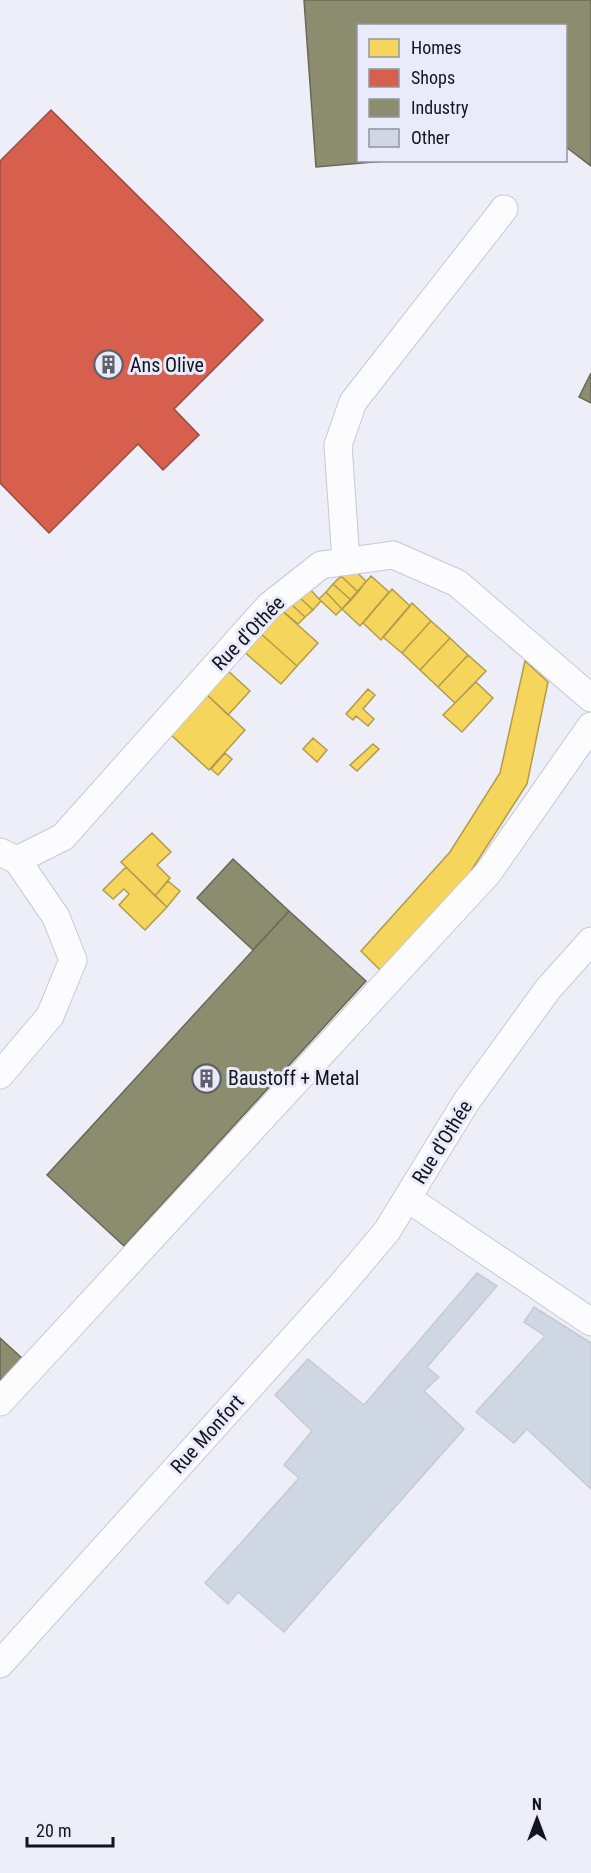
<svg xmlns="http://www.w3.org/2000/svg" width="591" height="1873" font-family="'Roboto Condensed',sans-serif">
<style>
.homes{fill:#f6d55c;stroke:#b29b49;stroke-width:1.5}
.shops{fill:#d6604d;stroke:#9c493f;stroke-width:1.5}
.industry{fill:#8c8c6e;stroke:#686856;stroke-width:1.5}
.building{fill:#ced7e3;stroke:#c6cad2;stroke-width:1.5}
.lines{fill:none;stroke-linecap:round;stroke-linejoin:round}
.minor-casing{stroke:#c8c9d2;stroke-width:29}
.minor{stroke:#fcfcfe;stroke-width:27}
.labels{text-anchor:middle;stroke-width:6;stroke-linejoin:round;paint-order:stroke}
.poi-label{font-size:20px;fill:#13141d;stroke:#e9ebfb;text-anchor:start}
.street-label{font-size:20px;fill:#13141d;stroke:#e9ebfb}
</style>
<rect width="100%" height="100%" fill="#edeef7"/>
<!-- homes -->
<path class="homes" d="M350,566L366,581L358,592L341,576Z
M341,576L358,592L351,600L333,584Z
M371,576L389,592L360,626L342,609Z
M333,584L351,600L342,609L326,592Z
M307,586L321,601L313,610L298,596Z
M392,589L410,606L381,640L363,623Z
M326,592L342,609L336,615L319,599Z
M298,596L313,610L305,617L291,604Z
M412,603L431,621L402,653L383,637Z
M291,604L305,617L298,624L284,612Z
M279,608L318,643L297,666L259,632Z
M431,621L450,638L420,670L402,653Z
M259,632L297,666L281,684L242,650Z
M450,638L468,655L438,687L420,670Z
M468,655L486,671L455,703L438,687Z
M525,661L548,682L527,784L469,874L381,971L361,951L450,852L500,773Z
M226,669L250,691L228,715L205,693Z
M476,682L493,698L462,732L443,715Z
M368,689L375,695L363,709L374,719L368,726L356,716L353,720L346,714Z
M205,693L245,730L209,770L169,733Z
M313,738L327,750L317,762L303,749Z
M373,744L379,749L357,771L350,765Z
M225,753L232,759L218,775L211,769Z
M152,833L171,852L157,865L170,878L155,896L121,862Z
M126,867L167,907L145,930L119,905L129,894L124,889L113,899L103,890Z
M168,881L180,891L167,907L155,896Z"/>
<!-- shops -->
<path class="shops" d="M51,110L263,320L174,409L199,435L163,470L138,444L49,533L0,483V161Z"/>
<!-- industry -->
<path class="industry" d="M304,0H591V166L566,147V26H358V160H397L316,167Z
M591,373V403L579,397Z
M233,859L289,911L253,950L197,898Z
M289,911L366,981L124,1246L47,1175Z
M0,1338L23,1359L0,1383Z"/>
<!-- building -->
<path class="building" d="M477,1273L497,1286L427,1367L439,1377L424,1391L464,1429L284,1632L238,1592L228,1604L205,1583L299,1478L284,1465L312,1431L275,1395L308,1359L364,1405Z
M534,1307L591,1343V1489L527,1429L514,1443L476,1412L545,1336L524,1322Z"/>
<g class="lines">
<defs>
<path id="minor" d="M346,561L338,445L353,402L504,209
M0,852L17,860L63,837L269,606L321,565L393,555L457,583L591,698
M0,1075L50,1016L73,960L56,917L17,860
M407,1198L591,1322
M0,1402L488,873L591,726
M0,1664L338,1289L387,1231L466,1102L548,989L591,941"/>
</defs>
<!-- minor casing -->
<use href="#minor" class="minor-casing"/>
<!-- minor -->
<use href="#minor" class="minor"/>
</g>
<!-- icons -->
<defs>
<symbol id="building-ring" viewBox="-11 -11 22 22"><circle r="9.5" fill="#e9ebfb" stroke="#5f6069" stroke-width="1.5"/><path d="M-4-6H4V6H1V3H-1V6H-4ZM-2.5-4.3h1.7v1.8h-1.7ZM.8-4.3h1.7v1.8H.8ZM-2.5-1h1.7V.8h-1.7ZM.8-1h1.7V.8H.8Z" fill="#5f6069"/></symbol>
</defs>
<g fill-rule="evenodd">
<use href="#building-ring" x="92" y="348" width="33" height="33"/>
<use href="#building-ring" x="190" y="1062" width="33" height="33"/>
</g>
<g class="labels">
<!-- poi labels -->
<g class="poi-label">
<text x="130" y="372">Ans Olive</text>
<text x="228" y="1085">Baustoff + Metal</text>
</g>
<!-- street labels -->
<g class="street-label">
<text transform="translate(248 633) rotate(-46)" y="7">Rue d'Othée</text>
<text transform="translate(442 1142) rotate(-58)" y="7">Rue d'Othée</text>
<text transform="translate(207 1434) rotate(-48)" y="7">Rue Monfort</text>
</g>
</g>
<!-- legend -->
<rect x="357" y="24" width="210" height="138" fill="#e9ebfb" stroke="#9395a2" stroke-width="1.5"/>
<rect x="369" y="39" width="30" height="18" fill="#f6d55c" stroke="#9395a2" stroke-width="1.5"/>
<text x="411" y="54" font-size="18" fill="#13141d">Homes</text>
<rect x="369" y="69" width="30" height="18" fill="#d6604d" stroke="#9395a2" stroke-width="1.5"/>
<text x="411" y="84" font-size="18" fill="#13141d">Shops</text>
<rect x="369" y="99" width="30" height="18" fill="#8c8c6e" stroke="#9395a2" stroke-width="1.5"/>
<text x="411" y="114" font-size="18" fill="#13141d">Industry</text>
<rect x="369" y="129" width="30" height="18" fill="#ced7e3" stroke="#9395a2" stroke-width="1.5"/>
<text x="411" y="144" font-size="18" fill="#13141d">Other</text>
<!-- north arrow -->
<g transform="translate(537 1819)" stroke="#e9ebfb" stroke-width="4.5" paint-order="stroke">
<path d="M0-4.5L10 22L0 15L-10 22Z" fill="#13141d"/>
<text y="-9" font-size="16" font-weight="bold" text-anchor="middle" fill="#13141d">N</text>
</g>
<!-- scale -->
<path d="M27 1837v9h86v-9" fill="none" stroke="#13141d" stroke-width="3"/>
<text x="36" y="1837" font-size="18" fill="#13141d" stroke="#e9ebfb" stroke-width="4.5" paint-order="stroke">20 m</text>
</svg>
